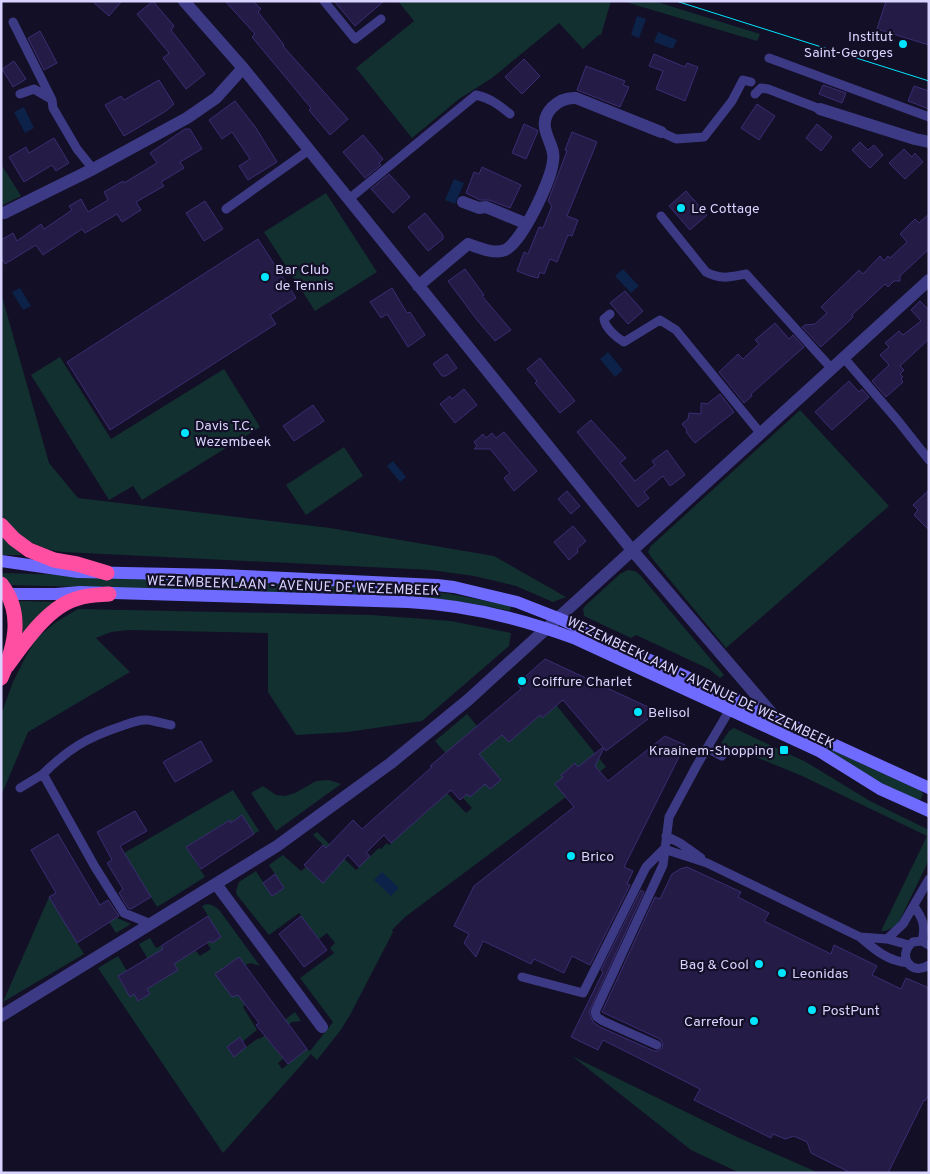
<svg xmlns="http://www.w3.org/2000/svg" width="930" height="1174" font-family="Overpass,sans-serif">
<style>
.green{fill:#12302f}
.water{fill:#0c2248}
.building{fill:#241b47;stroke:#3b2d73}
.lines{fill:none;stroke-linecap:round;stroke-linejoin:round}
.lane{stroke:#3d3a85;stroke-width:9}
.street{stroke:#3d3a85;stroke-width:12}
.secondary{stroke:#6f6bff;stroke-width:12}
.highway{stroke:#ff4fa3;stroke-width:15}
.tram{stroke:#00e5ff;stroke-width:1}
.poi-dot{fill:#00e5ff;stroke:#130f26;stroke-width:2}
.labels{text-anchor:middle;stroke-width:4.5;stroke-linejoin:round;paint-order:stroke}
.poi-label{font-size:14px;fill:#d9d4ff;stroke:#130f26;text-anchor:start}
.street-label{font-size:14px;fill:#d9d4ff;stroke:#130f26}
</style>
<rect width="100%" height="100%" fill="#130f26"/>
<!-- green -->
<path class="green" d="M398,1H611L601,35H599L583,49L559,23L492,78L459,99L412,138L356,68L414,21Z
M622,1H654L760,34L757,41Z
M1,164L21,196L1,206Z
M326,193L377,272L315,311L264,232Z
M1,293L49,463L78,498L330,528L494,556L566,597L553,602L516,586L474,576L431,570L63,552C37,549 16,536 1,514Z
M60,357L111,439L224,369L260,427L142,500L133,486L109,500L31,375Z
M800,410L889,506L726,648L651,557L648,552L651,546Z
M344,447L363,476L306,515L286,485Z
M1,536L22,555H1Z
M628,570L635,571L640,575L724,675L720,678L709,669L636,635L631,638L584,616L583,609L585,606L620,574Z
M1,573L146,577L406,589L451,594L511,606L510,611C470,602 432,597 391,595L10,585L1,576Z
M17,601L57,602L18,643Z
M78,609L372,615L451,621L511,633L509,646L422,721L348,732L296,735L268,692V633L129,630L111,632L96,638L130,672L28,732L1,796V715L13,682L26,656L37,638L56,622Z
M549,696L606,767L405,917L392,930L393,932L350,1015L340,1031L317,1060L311,1054L223,1153L98,968L118,956L127,971L118,977L130,996L134,994L138,1001L150,994L146,986L159,978L139,944L150,938L156,948L161,946L172,963L196,951L200,956L211,949L207,943L210,941L212,943L221,937L202,906C209,902 215,906 220,911L260,966L251,963L245,965L239,957L216,974L236,996L246,989L260,985L263,989L244,1003L245,1005L243,1007L257,1030L242,1042L234,1056L257,1039L261,1038L295,1012L301,1021L292,1022L269,1040L283,1059L278,1063L282,1069L307,1049L310,1051L333,1022L300,978L334,953L330,948L335,943L327,933L319,939L299,913L269,935L237,895L236,891L239,882L256,871L272,896L284,888L269,865L283,855L301,871L306,867L323,882L341,862L313,835L317,832L356,870L379,848L381,849L387,843L389,845L447,793L466,813L472,808L463,798L467,794L470,797L475,793L461,771L435,741L467,714L489,740L499,731L509,742L532,722L528,702L543,717L550,711Z
M734,728L806,762L870,801L929,830V857L926,866L897,926L885,931H881L927,836L800,775L721,743L729,731Z
M825,747L921,791L923,794L921,799L917,800L882,785L824,748Z
M329,780L341,784L276,831L251,793L263,786L276,795L285,796L295,793L316,781Z
M233,790L259,831L254,834L242,816L231,823L229,820L202,838L201,846L197,840L186,847L205,877L157,907L124,853Z
M49,897L84,954L3,1002Z
M117,918L131,924L116,933L109,922Z
M572,1056L737,1137L819,1173H740L691,1150Z"/>
<!-- water -->
<path class="water" d="M637,16L646,19L639,38L631,35Z
M658,32L677,40L673,49L654,42Z
M24,107L34,128L25,133L14,112Z
M454,179L464,183L455,204L445,200Z
M623,269L639,286L631,293L615,276Z
M20,288L31,306L23,310L12,292Z
M608,352L623,370L615,377L600,359Z
M393,461L406,477L400,482L387,466Z
M382,872L399,888L391,896L374,880Z"/>
<!-- building -->
<path class="building" d="M92,1H122L109,16Z
M153,1L174,26L171,30L205,74L186,89L163,58L169,53L137,14Z
M225,1H253L261,9L258,12L284,45L283,46L348,119L330,135L309,110L311,108L252,37L255,34Z
M334,1H384L355,26Z
M886,1H923L929,3V45L877,29Z
M40,31L57,63L44,70L28,38Z
M654,54L685,67L687,63L698,67L685,101L656,89L663,71L649,66Z
M524,59L540,76L522,94L505,77Z
M14,61L26,79L13,87L2,69Z
M586,66L625,81L623,85L629,87L620,107L577,90Z
M159,80L174,104L166,111L124,136L105,105L121,96L124,100Z
M823,85L846,93L842,103L819,94Z
M914,86L929,91V109L908,101Z
M235,101L256,128L277,162L248,180L239,166L250,159L232,132L222,139L209,120Z
M757,104L775,116L759,140L741,128Z
M524,124L537,130L538,131L526,159L512,153Z
M817,124L832,137L821,151L806,138Z
M185,129H190L202,149L180,162L184,168L161,182L164,186L136,202L141,210L122,222L117,214L85,233L82,229L43,255L36,245L5,264L1,257V240L13,233L17,241L41,224L44,229L72,210L69,206L81,199L88,212L108,200L104,192L123,181L124,183L157,163L150,153Z
M572,132L597,142L567,216L578,220L572,236L568,235L557,262L550,259L544,274L540,272L538,278L530,276L517,271L524,252L528,254L539,227L543,228L552,206L548,201L567,151L565,150Z
M363,135L383,159L379,163L381,165L365,178L343,152Z
M54,138L69,163L56,171L52,165L24,182L9,157L26,147L29,153Z
M860,142L868,150L874,145L883,155L870,168L852,150Z
M904,149L912,157L915,153L923,162L905,179L889,163Z
M482,167L521,185L510,208L489,200H480L466,193L474,172L479,174Z
M389,174L410,197L393,213L371,189Z
M686,191L707,215L690,230L669,206Z
M205,201L223,229L204,241L186,213Z
M425,213L443,235V239L428,251L408,227Z
M929,214V249L900,276V281H894L888,287L885,284L852,315L853,317L848,322L821,347L802,327L805,325L815,324L827,313L821,307L859,270L863,274L880,256L884,261L888,256L890,258L907,242L900,234L915,219L919,223Z
M258,239L296,298L270,315L276,324L110,430L67,362Z
M465,269L484,295L482,296L511,330L495,341L477,320L448,281Z
M392,288L407,313L410,312L425,335L408,347L387,314L381,318L370,302Z
M625,291L643,311L628,324L610,303Z
M920,301L929,310V339L900,366L904,370L900,374L903,377L901,379L903,382L886,397L872,381L889,365L880,355L889,347L885,343L899,331L903,335L921,321L911,310Z
M775,323L789,339L793,335L804,347L751,394L752,396L744,403L719,372L738,354L743,359L759,344L755,340Z
M447,354L457,368L446,376H442L433,364Z
M540,358L575,401L560,413L535,383L537,381L527,369Z
M849,381L859,392L862,389L869,397L832,430L815,412Z
M464,389L477,405L455,423L440,404L450,396L452,399Z
M720,394L734,412L695,443L686,432L687,430L682,424L688,419L689,413L701,414V403L707,404Z
M313,405L324,421L294,441L283,426Z
M591,420L626,458L620,463L635,481L655,465L652,461L667,450L685,475L670,486L663,476L644,492L649,498L638,507L577,432Z
M504,432L537,471L514,491L504,478L510,473L490,449H474L477,446L474,442L483,434L486,438L492,433L496,438Z
M929,490V530L914,515L918,510L913,505Z
M567,491L580,506L571,514L558,499Z
M573,526L586,541L577,549L578,552L569,560L554,542Z
M545,659L648,707V719L606,751L604,748L595,766L608,781L665,736L685,745L624,867L633,871L627,884L630,885L590,965L572,956L564,973L534,959L531,964L483,941L476,957L464,943L469,934L454,926L474,886L574,807L555,784L563,777L561,775L575,763L578,767L603,747L563,700L542,718L540,715L509,742L502,735L479,754L501,780L490,789L485,784L470,797L467,794L460,800L451,790L391,843L384,835L366,853L370,856L359,867L348,855L323,883L304,865L323,845L326,848L353,820L362,829L432,767L430,766L521,689L517,684Z
M201,741L212,761L175,782L163,762Z
M135,811L147,831L120,846L151,897L131,909L128,908L119,893L123,889L107,863L112,860L97,832Z
M242,815L254,834L201,869L186,847L230,820L231,823Z
M58,834L100,905L108,900L119,916L77,943L49,897L56,893L31,850Z
M687,867L741,892L738,897L769,913L764,921L831,954L834,945L877,966L872,975L901,989L906,978L929,988V1094L925,1101L924,1100L888,1173H851L811,1153L807,1142L794,1136L785,1139L773,1134L771,1138L694,1100L700,1089L603,1040L598,1050L571,1037L603,972L601,970L641,890L644,892L589,1012L593,1022L600,1027L654,1051H658L662,1048L663,1044L660,1039L602,1012L655,897L660,899L672,874L680,869Z
M275,874L284,888L272,896L263,883Z
M208,916L221,937L212,943L210,941L174,964L178,970L147,989L150,994L138,1001L134,994L130,997L118,976L163,949L161,946Z
M301,916L327,950L304,967L279,934Z
M239,957L307,1049L288,1064L256,1025L259,1023L238,995L232,997L215,974Z
M240,1037L246,1047L234,1057L227,1047Z"/>
<g class="lines">
<!-- lane -->
<path class="lane" d="M324,1L355,39L381,19
M13,22L52,100L53,108L77,149L93,169
M769,58L929,117
M20,94L34,89L51,99
M755,94L761,88L768,89L820,109
M661,132L676,139L704,137L732,101L743,80L751,82
M349,199L476,95C490,98 499,105 510,114
M226,209L309,150
M661,216L706,272C721,280 730,277 746,274L832,369
M610,314L604,319C605,328 617,338 624,342L660,320L676,330L761,434
M844,358L899,422L929,460
M707,748L722,756
M20,788L43,774
M666,836L680,843L701,858
M664,849L707,863L860,937C875,950 888,961 908,963
M914,906C923,919 926,926 922,941
M151,924L124,913L95,867L43,774C68,749 88,737 122,726C130,723 139,719 148,720C156,721 164,724 171,725
M860,937L887,939L909,945
M887,939L903,924L929,879
M929,945L922,941L913,942C896,955 911,977 929,965
M522,977L583,993L646,867L664,849
M657,1045L603,1021L597,1017L595,1012L663,865L669,817L697,765L729,711"/>
<!-- street -->
<path class="street" d="M184,1L243,68L632,550L774,716
M820,109L915,139L929,142
M463,202L479,208L486,207L527,224
M4,213L93,169L187,118L216,98L243,68
M418,286L468,244C478,247 494,255 505,250C522,242 551,181 553,161C555,150 549,143 546,132C540,113 558,97 576,98L661,132
M216,884L322,1027
M1,1016L277,846L391,763L468,700L929,280"/>
<!-- secondary -->
<path class="secondary" d="M1,561L78,572L221,575L437,585L454,587L517,602L558,618L929,788
M1,594H56L80,592L408,602C466,605 523,619 576,639L819,751L880,789L929,811"/>
<!-- highway -->
<path class="highway" d="M1,525L14,539L29,550L54,560L77,564L107,573
M1,584C24,613 15,647 1,678
M7,666C24,643 49,605 79,598C88,595 99,595 109,594"/>
<!-- tram -->
<path class="tram" d="M676,1L929,81"/>
</g>
<!-- markers -->
<g class="poi-dot">
<circle cx="903" cy="44" r="5"/>
<circle cx="681" cy="208" r="5"/>
<circle cx="265" cy="277" r="5"/>
<circle cx="185" cy="433" r="5"/>
<circle cx="522" cy="681" r="5"/>
<circle cx="638" cy="712" r="5"/>
<rect x="779" y="745" width="10" height="10" rx="2.5"/>
<circle cx="571" cy="856" r="5"/>
<circle cx="759" cy="964" r="5"/>
<circle cx="782" cy="973" r="5"/>
<circle cx="812" cy="1010" r="5"/>
<circle cx="754" cy="1021" r="5"/>
</g>
<g class="labels">
<!-- poi labels -->
<g class="poi-label">
<text x="893" y="41" text-anchor="end">Institut<tspan x="893" dy="16">Saint-Georges</tspan></text>
<text x="691" y="213">Le Cottage</text>
<text x="275" y="274">Bar Club<tspan x="275" dy="16">de Tennis</tspan></text>
<text x="195" y="430">Davis T.C.<tspan x="195" dy="16">Wezembeek</tspan></text>
<text x="532" y="686">Coiffure Charlet</text>
<text x="648" y="717">Belisol</text>
<text x="774" y="755" text-anchor="end">Kraainem-Shopping</text>
<text x="581" y="861">Brico</text>
<text x="749" y="969" text-anchor="end">Bag &amp; Cool</text>
<text x="792" y="978">Leonidas</text>
<text x="822" y="1015">PostPunt</text>
<text x="744" y="1026" text-anchor="end">Carrefour</text>
</g>
<!-- street labels -->
<g class="street-label">
<text transform="translate(293 585) rotate(2)" y="5">WEZEMBEEKLAAN - AVENUE DE WEZEMBEEK</text>
<text transform="translate(701 682) rotate(25)" y="5">WEZEMBEEKLAAN - AVENUE DE WEZEMBEEK</text>
</g>
</g>
<!-- border -->
<rect width="930" height="1174" fill="none" stroke="#d9d4ff" stroke-width="5"/>
</svg>
